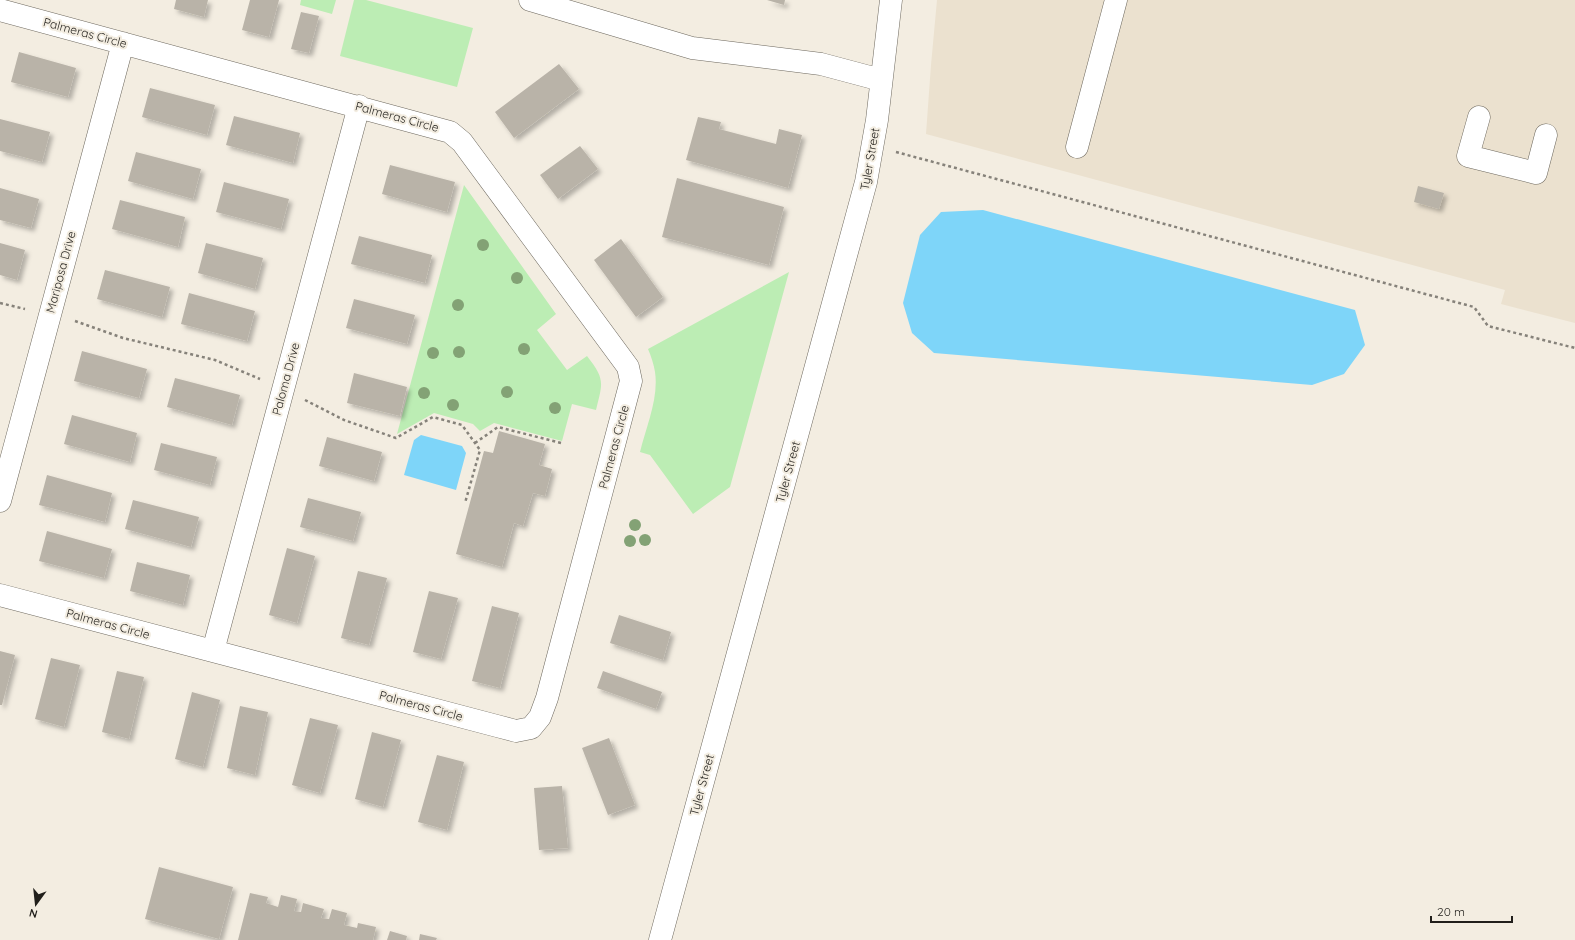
<svg xmlns="http://www.w3.org/2000/svg" width="1575" height="940" font-family="Quicksand,sans-serif">
<style>
.built{fill:#ebe1cf}
.green{fill:#bcedb4}
.water{fill:#7ed5f9}
.building{fill:#b9b3a8;filter:url(#shadow)}
.lines{fill:none;stroke-linecap:round;stroke-linejoin:round}
.minor-casing{stroke:#6d685e;stroke-width:23}
.path{stroke:#86827a;stroke-width:2.5;stroke-dasharray:3 3;stroke-linecap:butt}
.minor{stroke:#fff;stroke-width:22}
.tree{fill:#83a275}
.labels{text-anchor:middle;stroke-width:4;stroke-linejoin:round;paint-order:stroke}
.street-label{font-size:12px;fill:#211f1b;stroke:#f3ede1}
</style>
<defs>
<filter id="shadow"><feDropShadow dx="3.5" dy="3.5" stdDeviation="2" flood-color="#0004"/></filter>
</defs>
<rect width="100%" height="100%" fill="#f3ede1"/>
<!-- built -->
<path class="built" d="M937,0H1575V323L1501,304L1505,290L926,134L931,65Z"/>
<!-- green -->
<path class="green" d="M301,0H336L332,14L300,5Z
M354,0H366L473,28L457,87L340,56Z
M464,185L556,314L537,330L567,370L587,356C605,379 603,382 596,410L572,404L562,441L494,423L480,431L473,424L434,413L397,434Z
M789,272L730,487L693,514L650,455L640,452C646,427 659,398 655,372C654,365 651,356 648,349Z"/>
<!-- water -->
<path class="water" d="M983,210L1355,310L1365,345L1344,374L1312,385L934,353L912,333L903,303L920,235L941,212Z
M421,435L462,446L466,453L456,490L404,475L414,440Z"/>
<!-- building -->
<path class="building" d="M176,0H208L204,17L174,9Z
M250,0H279L269,37L242,30Z
M767,0H785L784,5Z
M301,12L319,16L309,53L291,49Z
M19,52L76,68L68,97L11,82Z
M559,64L579,89L514,138L495,112Z
M150,88L215,105L207,135L142,117Z
M234,116L300,133L293,163L226,145Z
M698,117L721,122L719,129L776,144L779,129L802,135L788,188L686,160Z
M0,119L50,132L42,162L0,151Z
M580,146L598,169L558,199L540,175Z
M136,152L201,169L193,199L128,181Z
M390,165L455,182L447,212L382,194Z
M677,178L784,207L769,265L662,237Z
M224,182L289,199L281,229L216,212Z
M1418,186L1444,193L1439,209L1414,202Z
M0,188L39,199L31,228L0,220Z
M120,200L185,217L178,247L112,229Z
M359,236L432,255L425,283L351,264Z
M621,239L663,297L636,317L594,260Z
M0,243L25,250L17,280L0,275Z
M206,243L263,258L255,289L198,273Z
M105,270L170,287L162,317L97,299Z
M189,293L255,311L247,341L181,324Z
M354,299L415,315L407,344L346,328Z
M82,351L147,369L139,398L74,381Z
M354,373L407,387L400,416L347,403Z
M175,378L240,395L232,425L167,407Z
M72,415L137,433L130,462L64,444Z
M499,431L545,444L539,465L552,469L545,496L533,493L523,526L514,523L502,567L456,554L484,451L493,453Z
M327,437L382,452L374,481L319,466Z
M161,443L217,457L210,485L154,470Z
M47,475L112,493L105,522L39,505Z
M308,498L361,512L353,541L300,527Z
M133,500L199,517L191,547L125,529Z
M47,531L112,549L104,578L39,561Z
M287,548L315,556L297,623L269,615Z
M137,562L190,575L183,605L130,591Z
M358,571L387,578L369,645L341,638Z
M429,591L458,598L441,659L413,652Z
M492,606L519,613L500,688L472,681Z
M619,615L671,632L663,660L610,643Z
M0,651L15,655L2,705H0Z
M51,658L80,665L64,727L35,719Z
M117,671L144,677L129,739L102,732Z
M603,671L662,692L656,709L597,688Z
M192,692L220,700L203,767L175,759Z
M240,706L268,712L255,775L227,768Z
M310,718L338,725L320,793L292,785Z
M372,732L401,740L383,807L355,799Z
M609,738L635,805L608,815L582,748Z
M437,755L464,762L447,830L418,822Z
M562,786L568,848L539,850L534,788Z
M159,867L233,887L219,939L145,919Z
M250,893L268,897L266,903L278,907L281,895L297,899L294,911L301,912L303,903L324,909L321,918L329,919L332,909L347,913L344,925L357,928L358,923L376,927L373,940H238Z
M390,931L407,936L406,940H387Z
M420,934L437,938L436,940H419Z"/>
<g class="lines">
<defs>
<path id="minor" d="M530,0L692,48L821,64L881,80
M0,10L450,132L462,142L628,367L631,381L547,698L540,717L531,728L516,731L497,726L0,595
M1479,117L1468,156L1536,173L1546,135
M1077,147L1116,0
M0,501L123,43
M213,651L359,106
M660,940L866,182L877,120L891,0"/>
</defs>
<!-- minor casing -->
<use href="#minor" class="minor-casing"/>
<!-- path -->
<path class="path" d="M896,152L1474,307L1488,326L1575,348
M0,303L25,309
M75,321L123,338L215,360L260,379
M305,400L344,420L396,438L433,417L462,425L480,450L465,503
M475,443L498,427L561,443"/>
<!-- minor -->
<use href="#minor" class="minor"/>
</g>
<!-- trees -->
<g class="tree">
<circle cx="483" cy="245" r="6"/>
<circle cx="517" cy="278" r="6"/>
<circle cx="458" cy="305" r="6"/>
<circle cx="524" cy="349" r="6"/>
<circle cx="459" cy="352" r="6"/>
<circle cx="433" cy="353" r="6"/>
<circle cx="507" cy="392" r="6"/>
<circle cx="424" cy="393" r="6"/>
<circle cx="453" cy="405" r="6"/>
<circle cx="555" cy="408" r="6"/>
<circle cx="635" cy="525" r="6"/>
<circle cx="645" cy="540" r="6"/>
<circle cx="630" cy="541" r="6"/>
</g>
<g class="labels">
<!-- street labels -->
<g class="street-label">
<text transform="translate(85 33) rotate(15)" y="4">Palmeras Circle</text>
<text transform="translate(397 117) rotate(15)" y="4">Palmeras Circle</text>
<text transform="translate(870 159) rotate(-80)" y="4">Tyler Street</text>
<text transform="translate(61 272) rotate(-75)" y="4">Mariposa Drive</text>
<text transform="translate(286 379) rotate(-75)" y="4">Paloma Drive</text>
<text transform="translate(614 447) rotate(-75)" y="4">Palmeras Circle</text>
<text transform="translate(788 472) rotate(-75)" y="4">Tyler Street</text>
<text transform="translate(108 624) rotate(15)" y="4">Palmeras Circle</text>
<text transform="translate(421 706) rotate(15)" y="4">Palmeras Circle</text>
<text transform="translate(702 785) rotate(-75)" y="4">Tyler Street</text>
</g>
</g>
<!-- north arrow -->
<g transform="translate(36 904) rotate(195)" stroke="#f3ede1" stroke-width="3" paint-order="stroke">
<path d="M0-3L7 15L0 10L-7 15Z" fill="#211f1b"/>
<text y="-6" font-size="11" font-weight="bold" text-anchor="middle" fill="#211f1b">N</text>
</g>
<!-- scale -->
<path d="M1431 916v6h81v-6" fill="none" stroke="#211f1b" stroke-width="2"/>
<text x="1437" y="916" font-size="12" fill="#211f1b" stroke="#f3ede1" stroke-width="3" paint-order="stroke">20 m</text>
</svg>
